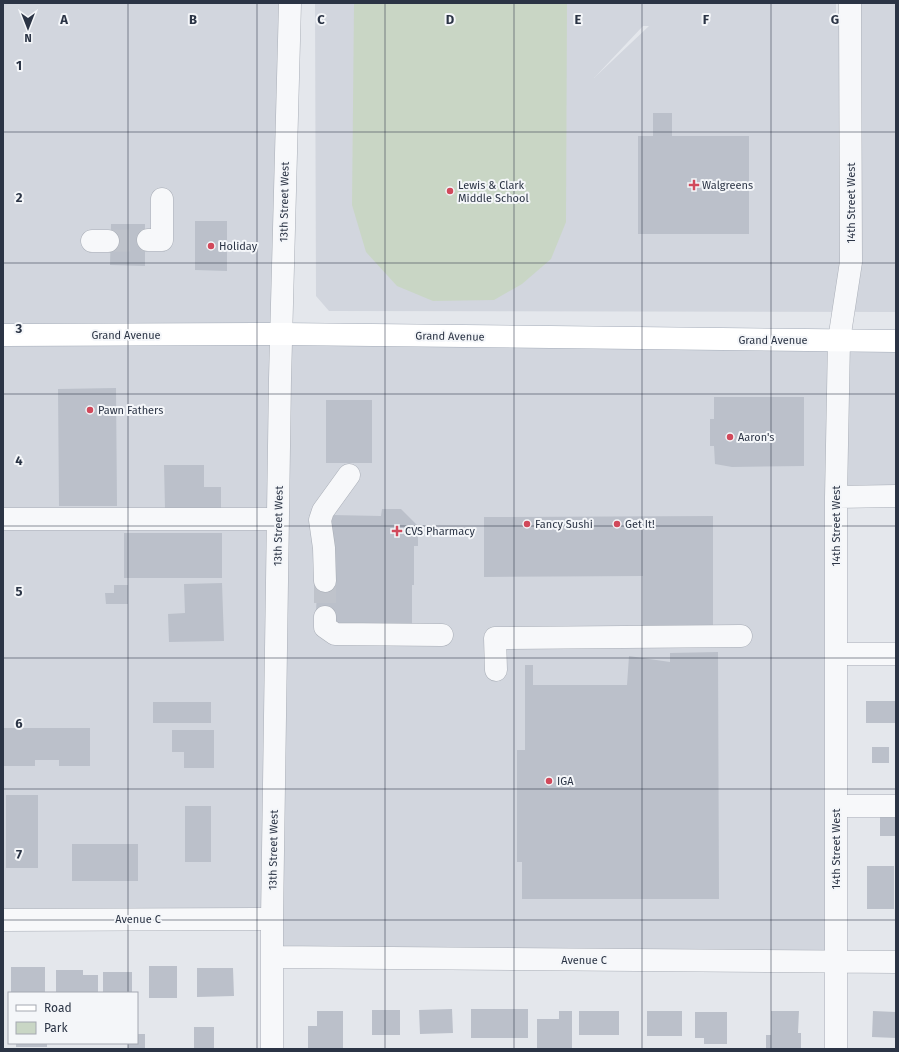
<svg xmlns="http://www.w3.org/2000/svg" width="899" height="1052" font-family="'Fira Sans',sans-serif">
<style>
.built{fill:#d2d6de;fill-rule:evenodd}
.green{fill:#c9d6c5}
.building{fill:#bbc0ca}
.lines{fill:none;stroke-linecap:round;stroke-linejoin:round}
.minor-tunnel{stroke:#bfc3cb;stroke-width:22;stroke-dasharray:22 11;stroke-linecap:butt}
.minor-casing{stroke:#a9aeb7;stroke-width:23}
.major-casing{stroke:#a3abb8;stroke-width:23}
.minor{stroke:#f7f8fa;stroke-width:22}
.major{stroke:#fff;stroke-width:22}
.grid{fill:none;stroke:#2b3445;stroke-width:1;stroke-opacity:0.55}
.poi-dot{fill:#d1495b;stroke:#f4f6f9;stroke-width:1.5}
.labels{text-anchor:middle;stroke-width:4;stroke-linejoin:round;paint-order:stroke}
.poi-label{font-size:11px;fill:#2b3445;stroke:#f4f6f9;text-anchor:start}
.street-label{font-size:11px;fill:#2b3445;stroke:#f4f6f9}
.grid-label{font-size:13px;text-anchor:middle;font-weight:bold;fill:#2b3445;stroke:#f4f6f9;stroke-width:4;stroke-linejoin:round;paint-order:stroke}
</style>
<rect width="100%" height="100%" fill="#e4e7ec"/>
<!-- built -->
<path class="built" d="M3,3H280L281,334L896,341V496L836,497V962L272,957V919L3,920Z
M315,3H836V25H850V3H896V312L329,311L316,296ZM643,26H649L594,78Z"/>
<!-- green -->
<path class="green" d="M354,3H567L566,222L551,259L522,284L494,300L433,301L397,286L366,252L352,205Z"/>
<!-- building -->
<path class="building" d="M653,113H672V136H749V234H638V136H653Z
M195,221H227V271L195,270Z
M111,224H145V266L110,265Z
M116,388L117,506H59L58,389Z
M714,397H804V466L732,467L715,464L714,446H710V419H714Z
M326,400H372V463H326Z
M164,465H204V487H221V509H165Z
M382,509H401L418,526V546H414V585H412V626L339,627L316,614L317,585H330L332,515L381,516Z
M713,516V629L643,626V576L484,577V517Z
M124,533H222V578H124Z
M222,583L224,641L169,642L168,614L185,613L184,584Z
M114,585H128V604H106L105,593H114Z
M718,652L719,899H522V862H517V750H525V665H533V685H627L629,656L670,662V653Z
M866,701H896V723H866Z
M153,702H211V723H153Z
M4,728H90V766H59V760H35V766H4Z
M172,730H214V768H184V752H172Z
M872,747H889V763H872Z
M6,795H38V868H6Z
M185,806H211V862H185Z
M880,816H896V836H880Z
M72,844H138V881H72Z
M867,866H894V909H867Z
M149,966H177V998H149Z
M11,967H45V993H11Z
M197,968H233L234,996L197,997Z
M56,970H83V975H98V993H56Z
M103,972H132V993H103Z
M452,1009L453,1033L420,1034L419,1010Z
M471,1009H528V1038H471Z
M372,1010H400V1035H372Z
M317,1011H343V1049H308V1026H317Z
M559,1011H572V1048H537V1019H559Z
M579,1011H619V1035H579Z
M647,1011H682V1036H647Z
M771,1011H799L798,1033H801V1049H766V1035H771Z
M873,1011L896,1012V1038L872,1037Z
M695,1012H727V1044H704V1038H695Z
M194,1027H214V1049H194Z
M137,1034H145V1049H128V1043H137Z
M16,1043H47V1047H16Z"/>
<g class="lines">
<!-- minor-tunnel -->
<path class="minor-tunnel" d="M108,241L148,240
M325,581V617"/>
<defs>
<path id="minor" d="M148,240H162V199
M92,241H108
M836,497L896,496
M3,519H278
M325,581L324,548L320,520L323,511L349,475
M325,617V627L335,634L442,635
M836,654H896
M496,670L495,638L741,636
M836,806H896
M3,920L272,919
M272,957L896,962
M272,1049V919L280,379L290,3
M836,1049V497L839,340L851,262L850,3"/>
<path id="major" d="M3,335L281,334L896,341"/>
</defs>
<!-- minor casing -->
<use href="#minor" class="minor-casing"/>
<!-- major casing -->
<use href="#major" class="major-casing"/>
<!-- minor -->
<use href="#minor" class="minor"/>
<!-- major -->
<use href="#major" class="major"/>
</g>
<!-- grid -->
<path class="grid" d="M128,3V993M257,3V1049M385,3V1049M514,3V1049M642,3V1049M771,3V1049M3,132H896M3,263H896M3,394H896M3,526H896M3,658H896M3,789H896M3,920H896M128,1043V1049"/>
<!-- markers -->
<g class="poi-dot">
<path d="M692 179h4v4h4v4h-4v4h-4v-4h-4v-4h4z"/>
<circle cx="450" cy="191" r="4"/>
<circle cx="211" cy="246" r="4"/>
<circle cx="90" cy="410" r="4"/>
<circle cx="730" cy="437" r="4"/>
<circle cx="527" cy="524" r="4"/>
<circle cx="617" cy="524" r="4"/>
<path d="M395 525h4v4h4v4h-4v4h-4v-4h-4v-4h4z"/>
<circle cx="549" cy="781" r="4"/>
</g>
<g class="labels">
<!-- poi labels -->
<g class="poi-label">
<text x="458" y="189">Lewis &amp; Clark<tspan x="458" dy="13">Middle School</tspan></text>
<text x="702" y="189">Walgreens</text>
<text x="219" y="250">Holiday</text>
<text x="98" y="414">Pawn Fathers</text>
<text x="738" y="441">Aaron's</text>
<text x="535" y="528">Fancy Sushi</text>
<text x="625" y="528">Get It!</text>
<text x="405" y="535">CVS Pharmacy</text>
<text x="557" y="785">IGA</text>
</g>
<!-- street labels -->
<g class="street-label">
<text transform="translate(284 202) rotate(-89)" y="4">13th Street West</text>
<text transform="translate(851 203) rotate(-90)" y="4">14th Street West</text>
<text x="126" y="339">Grand Avenue</text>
<text transform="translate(450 336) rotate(1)" y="4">Grand Avenue</text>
<text x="773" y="344">Grand Avenue</text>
<text transform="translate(278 526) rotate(-89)" y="4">13th Street West</text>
<text transform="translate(836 526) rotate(-90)" y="4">14th Street West</text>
<text transform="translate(836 849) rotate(-90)" y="4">14th Street West</text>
<text transform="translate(273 850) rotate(-89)" y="4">13th Street West</text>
<text x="138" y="923">Avenue C</text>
<text x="584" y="964">Avenue C</text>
</g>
</g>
<g class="grid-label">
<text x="64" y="24">A</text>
<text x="193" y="24">B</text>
<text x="321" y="24">C</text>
<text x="450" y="24">D</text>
<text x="578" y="24">E</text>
<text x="706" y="24">F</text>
<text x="835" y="24">G</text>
<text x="19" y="70">1</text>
<text x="19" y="202">2</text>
<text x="19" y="333">3</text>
<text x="19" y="465">4</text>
<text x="19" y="596">5</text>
<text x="19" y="728">6</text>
<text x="19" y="859">7</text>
</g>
<!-- border -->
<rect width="899" height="1052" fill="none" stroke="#2b3445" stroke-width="8"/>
<!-- legend -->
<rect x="8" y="992" width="130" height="52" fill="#f4f6f9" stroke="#a4a8b1"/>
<rect x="16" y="1005" width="20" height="6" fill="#ffffff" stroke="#a4a8b1"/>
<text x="44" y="1012" font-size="12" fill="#2b3445">Road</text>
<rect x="16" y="1022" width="20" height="12" fill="#c9d6c5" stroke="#a4a8b1"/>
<text x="44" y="1032" font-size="12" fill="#2b3445">Park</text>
<!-- north arrow -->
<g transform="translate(28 28) rotate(180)" stroke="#f4f6f9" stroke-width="3" paint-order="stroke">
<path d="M0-3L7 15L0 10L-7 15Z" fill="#2b3445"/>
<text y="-6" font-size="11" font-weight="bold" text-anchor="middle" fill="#2b3445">N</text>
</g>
</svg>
